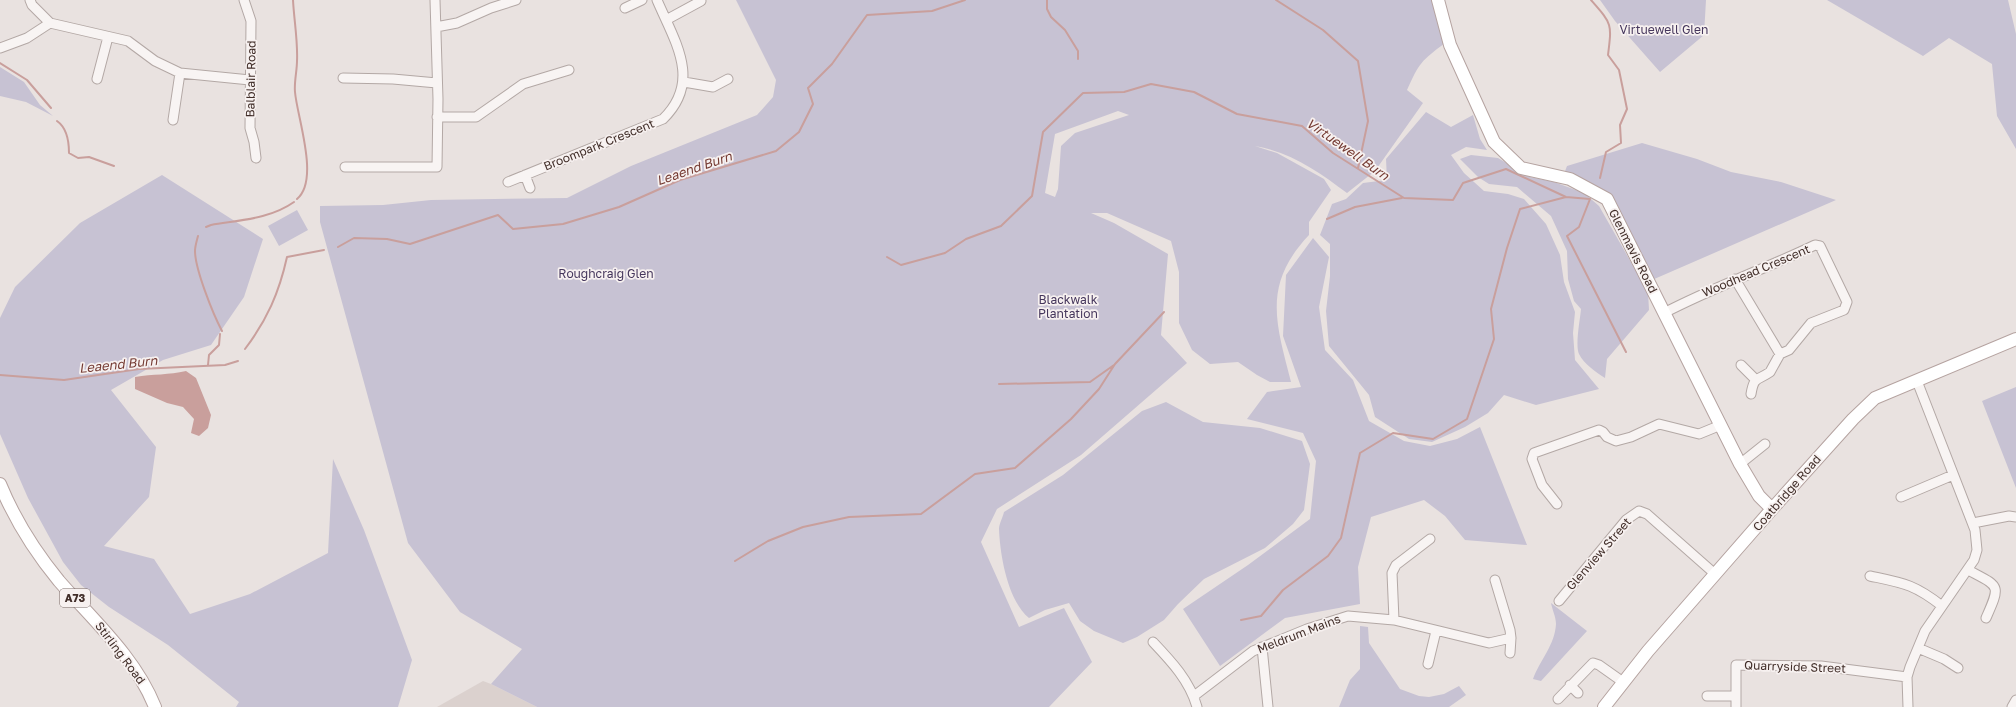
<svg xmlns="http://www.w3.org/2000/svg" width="2016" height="707" font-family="'Golos Text',sans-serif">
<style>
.built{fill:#dbd1ce}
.green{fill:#c7c2d3;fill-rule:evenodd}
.water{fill:#c99f9c}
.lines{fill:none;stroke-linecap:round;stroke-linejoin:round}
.stream{stroke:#c99f9c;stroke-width:2}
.minor-casing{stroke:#b3a8a5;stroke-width:11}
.major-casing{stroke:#b5a3a0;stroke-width:14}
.minor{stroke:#f8f4f3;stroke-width:9}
.major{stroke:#fff;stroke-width:12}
.labels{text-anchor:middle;stroke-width:3.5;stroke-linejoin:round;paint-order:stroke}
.shield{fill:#f7f1f0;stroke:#786865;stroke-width:1}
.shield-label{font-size:11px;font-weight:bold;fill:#412e29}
.park-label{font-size:12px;fill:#45365c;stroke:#f7f1f0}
.street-label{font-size:12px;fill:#412e29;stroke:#f7f1f0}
.water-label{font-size:13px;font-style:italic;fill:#753b33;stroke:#f7f1f0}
</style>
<rect width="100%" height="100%" fill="#e9e2e0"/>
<!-- built -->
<path class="built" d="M483,681L491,684L537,707H437Z"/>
<!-- green -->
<path class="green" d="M736,0H1435L1445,43C1421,61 1419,63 1407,90L1423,103L1375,171L1347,193C1319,172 1291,152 1255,146L1277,153L1324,179L1331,190L1309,222V235C1262,285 1276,323 1291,382H1270L1257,375L1238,362L1210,364L1192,350L1179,323V272L1171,241L1107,213H1091L1114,223L1168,254L1161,335L1187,363L1081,455L997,509L981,542L1019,627L1064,608L1092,662L1049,707H537L491,684L522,649L460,612L408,543L320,222V206L383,205L431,200L567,198L631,166L757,115L773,97L776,80ZM1118,111L1129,115L1075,133L1061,146L1058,189L1055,197L1045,193L1055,134Z
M1600,0H1706L1704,35L1660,72L1615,21Z
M1827,0H2008L2016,34V149L1997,116L1992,64L1949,38L1923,56Z
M0,67L24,82L40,105L53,116L26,102L0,96Z
M1426,112L1451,127L1473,115L1480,139L1487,150L1466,147L1451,155L1464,173L1484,191L1508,194L1524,199L1546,224L1560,255L1564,282L1575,312L1573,333L1575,360L1599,389L1536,405L1504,395L1488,413L1465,427L1432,442L1409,439L1375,417L1369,395L1329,346L1326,311L1330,276V244L1320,235L1332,204L1346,199L1363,183L1387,180L1386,159Z
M1642,143L1697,159L1731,172L1781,182L1836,200L1652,280L1613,201L1564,174L1567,166Z
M1471,155L1498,158L1530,177L1554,182L1584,193L1599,206L1648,292L1649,310L1607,359L1605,378C1596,372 1584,364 1579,354C1575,345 1580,320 1581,309L1574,301L1568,279L1567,251L1551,216L1517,187L1489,184L1478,177L1460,159Z
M162,175L263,239L244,297L211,345L163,360L111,390L156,447L149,497L104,546L154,559L190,614L250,594L328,553L333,459L364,530L412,660L398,707H236L239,702L168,645L109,607L81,585L63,562L28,498L0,434V318L15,287L80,223Z
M297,210L308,230L279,246L268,226Z
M1313,238L1329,257L1319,307L1325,350L1353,380L1369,421L1404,441L1430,446L1457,439L1480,427L1527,545L1465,540L1445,516L1424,500L1371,517L1358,567L1360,604L1285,618L1220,666L1183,609L1248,565L1310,519L1316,461L1303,433L1247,419L1267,392L1301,387L1283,336L1286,275Z
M2016,387V488L1982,401Z
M1166,402L1203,422L1260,428L1302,441L1310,464L1304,510L1293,524L1265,548L1204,579L1178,604L1164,620L1137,637L1123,643L1094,631L1080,621L1069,603L1045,610L1029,618C1008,601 1000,556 999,529C999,524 1003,517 1004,512L1063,475L1142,411Z
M1551,603L1587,631L1541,681L1533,679C1540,660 1555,645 1556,624C1556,617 1552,609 1551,603Z
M1360,626L1368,627L1369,643L1400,689L1419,696L1429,697L1444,694L1459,686L1466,695L1449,707H1339L1350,680L1360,669Z"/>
<!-- water -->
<path class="water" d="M186,371L196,378L211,415L208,428L199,436L191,433L194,419L183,407L167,403L135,389V377C153,374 169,375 186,371Z"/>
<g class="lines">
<!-- stream -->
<path class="stream" d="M293,0C294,20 298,41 297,61C297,71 294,82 295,92C297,117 320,180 297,199
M1047,0V9L1051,17L1065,30L1078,51V59
M1276,0L1323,30L1358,61L1368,121L1358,168
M1591,0C1612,24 1612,23 1608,55L1619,70L1627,109L1620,125L1621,143L1606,152L1600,178
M0,63L27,80L51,108
M57,121C67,128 69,140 69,153L78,158L89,157L114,166
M1327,219L1355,207L1402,198
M206,227L211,225C240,220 270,219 294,202
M198,236C197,240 195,246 195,251C195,269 213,314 222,331
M338,247L354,238L387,239L410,244L498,215L513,229L563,224L619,207L680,180L776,151L799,132L813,104L808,88L832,64L867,15L932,11L965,0
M887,257L901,265L945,253L966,239L1001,226L1032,196L1043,132L1083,93L1124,92L1151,84L1194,92L1237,114L1302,126L1333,153L1404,198L1453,200L1463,183L1506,169L1566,197L1590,199L1579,227L1567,236L1626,352
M245,349C267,320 279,293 287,257L324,250
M208,365L209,355L219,345L220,334
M0,375L64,380L139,369L225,365L238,361
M999,384L1090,382L1114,365
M735,561L768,541L803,527L849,517L921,514L975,474L1015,468L1071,419L1099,389L1115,364L1164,312
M1241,620L1261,616L1283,590L1328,556L1341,538L1360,453L1393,433L1433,439L1467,419L1494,339L1491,309L1507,248L1520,209L1566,197"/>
<defs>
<path id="minor" d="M30,0L32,5L50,23L128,41L155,61L180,73L250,80
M244,0L251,21L250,128L254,142L256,158
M625,8L642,0
M666,20L701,1
M436,27L457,23L491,8L516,0
M0,48L27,38L50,23
M343,78L393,79L437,83
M97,79L108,37
M684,82L713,87L728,79
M437,117H476L523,84L569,70
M173,120L180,73
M345,167H437L438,99L435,0
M525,175L530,188
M508,182L663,119C702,81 675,42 657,0
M1735,279L1780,354
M1664,313C1714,287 1765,269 1815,245L1820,246L1847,302L1844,310L1811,323L1789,350L1780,354
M1741,365L1755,379
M1751,394C1754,376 1757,381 1770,372L1780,354
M1740,464L1765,444
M1901,497L1953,475
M1557,504L1542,485L1532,459L1534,453L1599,430L1603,432L1607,437L1616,441L1631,437L1659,424L1699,434L1721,425
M1973,523L2009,516L2016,517
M1968,570C2000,587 2001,584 1986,618
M1870,576C1903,583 1914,584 1942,606
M1559,601L1626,520L1639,511L1647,514L1715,574
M1394,620L1392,573L1396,565L1430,539
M1153,642C1171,661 1190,681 1197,707
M1262,647L1268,707
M1918,648L1944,659L1958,668
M1510,653L1511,638
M1428,664L1436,631
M1570,685L1578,693
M1194,696L1253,651L1307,629L1348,616L1394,620L1489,643L1511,638L1510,630L1495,580
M1707,696H1736
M1558,699L1593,663L1599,665L1623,682
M1736,707V665L1821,666L1907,677
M1908,707L1907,677L1910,667L1925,631L1974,560L1977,550L1975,530L1917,381
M2012,707L2016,700"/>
<path id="major" d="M1438,0L1450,45L1494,142L1521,168L1570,179L1607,199L1740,464L1759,496L1772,509
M0,484C14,518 36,553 59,581C94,621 135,657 155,707
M1604,707L1648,651L1772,509L1853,419L1875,398L2016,339"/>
</defs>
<!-- minor casing -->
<use href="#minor" class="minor-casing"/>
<!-- major casing -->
<use href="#major" class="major-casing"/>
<!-- minor -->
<use href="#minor" class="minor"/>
<!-- major -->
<use href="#major" class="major"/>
</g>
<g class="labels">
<!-- shield labels -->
<rect class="shield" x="60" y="589" width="30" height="18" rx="3"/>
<g class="shield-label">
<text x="75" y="602">A73</text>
</g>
<!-- park labels -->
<g class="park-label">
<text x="1664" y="34">Virtuewell Glen</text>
<text x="606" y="278">Roughcraig Glen</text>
<text x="1068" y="304">Blackwalk<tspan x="1068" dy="14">Plantation</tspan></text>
</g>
<!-- street labels -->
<g class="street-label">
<text transform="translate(251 79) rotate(-89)" y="4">Balblair Road</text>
<text transform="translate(599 145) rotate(-22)" y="4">Broompark Crescent</text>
<text transform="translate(1633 251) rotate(63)" y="4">Glenmavis Road</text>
<text transform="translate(1756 271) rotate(-23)" y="4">Woodhead Crescent</text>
<text transform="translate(1787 493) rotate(-49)" y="4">Coatbridge Road</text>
<text transform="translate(1599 554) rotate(-49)" y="4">Glenview Street</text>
<text transform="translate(1299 634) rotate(-21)" y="4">Meldrum Mains</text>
<text transform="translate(120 653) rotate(53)" y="4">Stirling Road</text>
<text transform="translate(1795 667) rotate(2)" y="4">Quarryside Street</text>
</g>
<!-- water labels -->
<g class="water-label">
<text transform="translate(1348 149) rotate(35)" y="5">Virtuewell Burn</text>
<text transform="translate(694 168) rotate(-19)" y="5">Leaend Burn</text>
<text transform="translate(118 364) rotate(-6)" y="5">Leaend Burn</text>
</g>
</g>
</svg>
